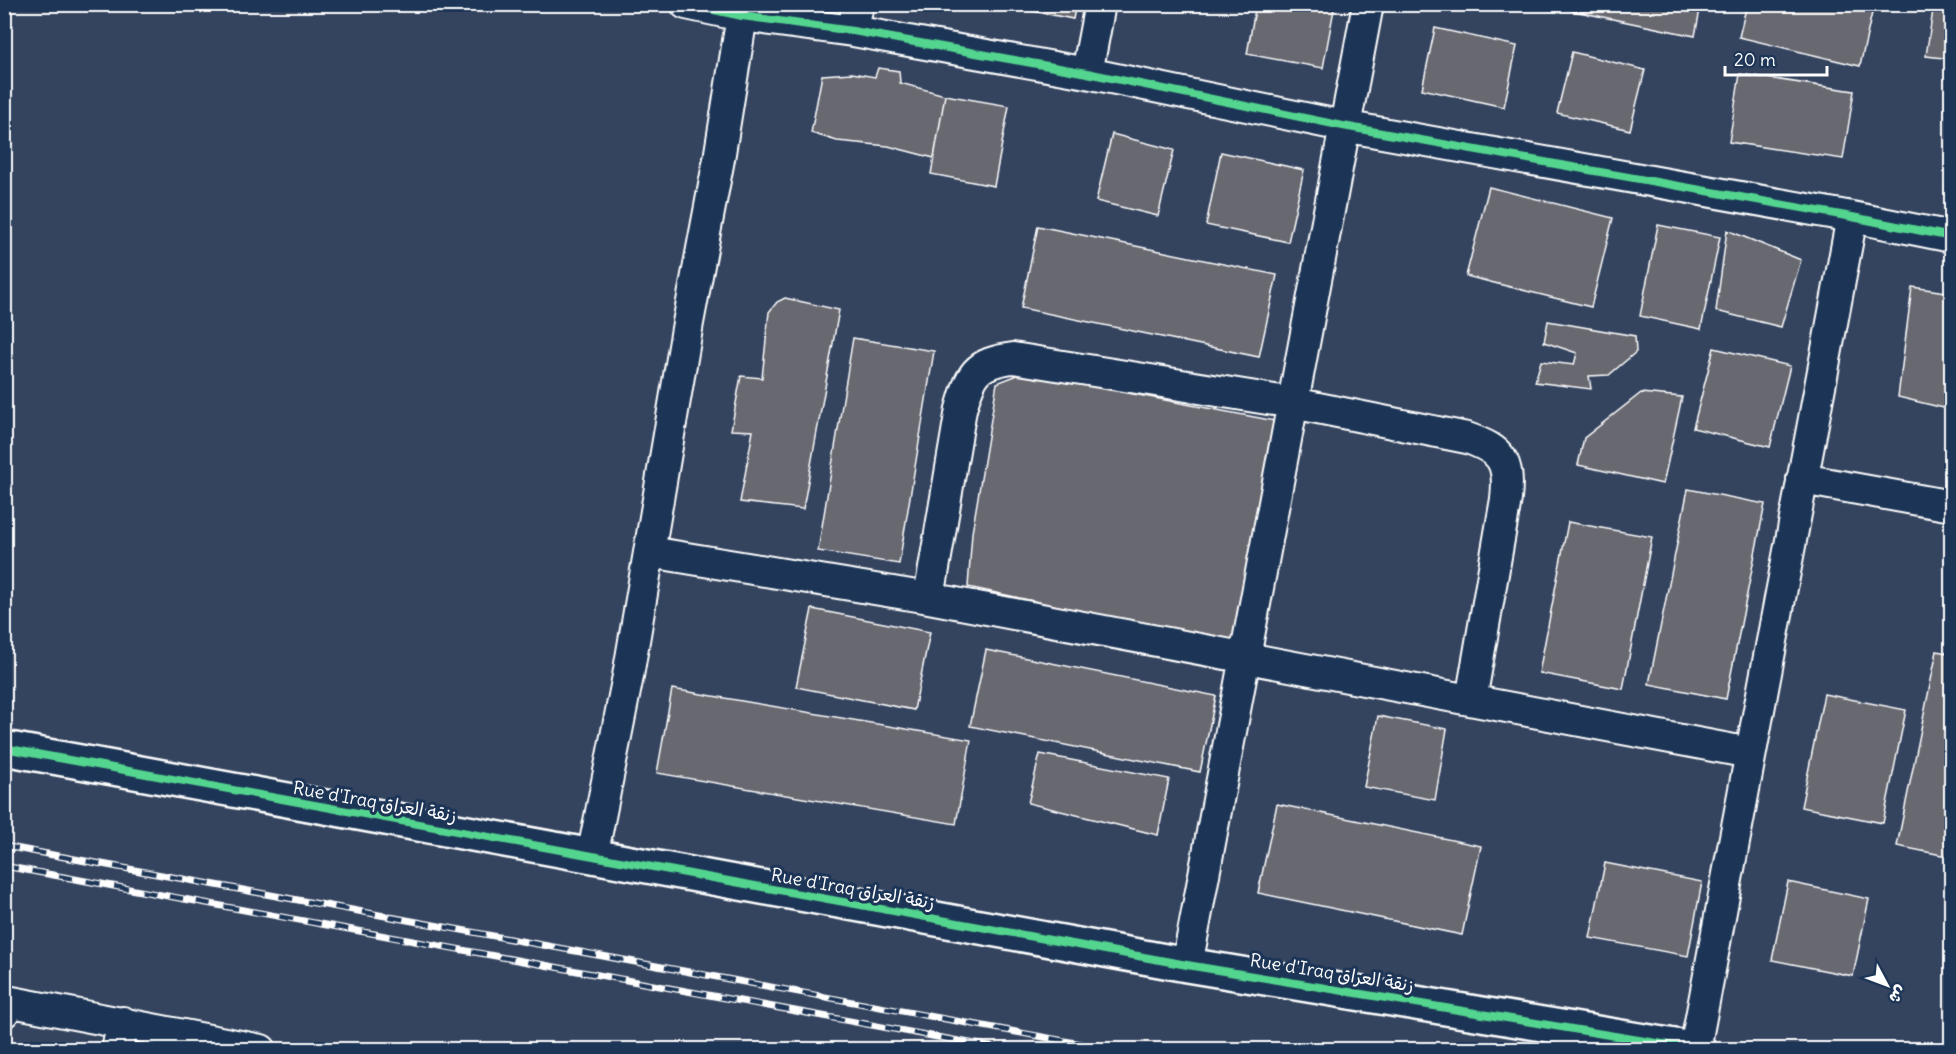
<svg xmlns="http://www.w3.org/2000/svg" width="1956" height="1054" font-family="Delius,'Playpen Sans Arabic',sans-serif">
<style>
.building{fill:#686771;stroke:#fff;stroke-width:1.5}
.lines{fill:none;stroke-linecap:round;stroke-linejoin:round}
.minor-casing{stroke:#fff;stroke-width:34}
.tertiary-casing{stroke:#fff;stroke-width:38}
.minor{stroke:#1d3557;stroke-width:30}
.tertiary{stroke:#1d3557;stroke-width:33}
.rail-casing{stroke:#fff;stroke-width:7}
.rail{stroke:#1d3557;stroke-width:4.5;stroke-dasharray:14;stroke-linecap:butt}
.cycleway-casing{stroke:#1d3557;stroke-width:11}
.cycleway{stroke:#53d58f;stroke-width:8}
.labels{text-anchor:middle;stroke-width:6;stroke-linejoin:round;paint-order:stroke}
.street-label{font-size:18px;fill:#fff;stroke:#1d3557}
</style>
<rect width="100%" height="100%" fill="#34445f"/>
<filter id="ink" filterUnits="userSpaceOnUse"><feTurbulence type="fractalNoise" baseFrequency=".0167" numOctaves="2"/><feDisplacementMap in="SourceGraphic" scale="12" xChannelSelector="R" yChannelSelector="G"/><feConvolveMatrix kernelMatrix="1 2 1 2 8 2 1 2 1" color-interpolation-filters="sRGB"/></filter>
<g filter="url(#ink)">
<!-- building -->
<path class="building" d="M997,4H1076L1073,19Z
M1256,4H1335L1323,68L1247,54Z
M1540,4H1701L1695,36Z
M1747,4H1874L1860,66L1739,37Z
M1934,4H1952V59L1926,56Z
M1435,28L1517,46L1504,107L1422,89Z
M1572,52L1645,70L1630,130L1557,113Z
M878,68L899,71L900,83L945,95L934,158L888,146L837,141L811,133L822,75L852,73L875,77Z
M1740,74L1854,91L1843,159L1729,142Z
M945,95L1009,106L994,186L931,174Z
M1112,134L1174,150L1158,216L1096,201Z
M1221,152L1304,170L1288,242L1206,225Z
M1489,187L1613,218L1591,307L1466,276Z
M1658,225L1720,237L1701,329L1640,316Z
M1038,226L1277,275L1259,357L1021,308Z
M1727,230L1801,260L1781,327L1716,311Z
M1912,287L1952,293V410L1898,397Z
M785,298L839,310L803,509L740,502L753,431L731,430L741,376L762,378L769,312L777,302Z
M1548,321L1635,336L1636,352L1609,375L1589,376L1591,389L1535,382L1541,361L1574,365L1577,353L1544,342Z
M853,338L934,351L899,564L818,551Z
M1714,348L1790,366L1770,447L1693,428Z
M1023,373L1280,422L1241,645L968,587L972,533L997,383Z
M1641,393L1682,397L1663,484L1578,465L1584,438Z
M1688,489L1765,504L1726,699L1649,684Z
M1568,522L1652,537L1623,689L1539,673Z
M812,609L930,632L914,710L796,687Z
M986,650L1216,696L1200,772L970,726Z
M1937,651L1952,654V857L1897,846Z
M672,689L971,740L956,824L657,773Z
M1824,694L1906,710L1883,823L1801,807Z
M1378,716L1447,729L1435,800L1364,787Z
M1040,754L1169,779L1158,835L1028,803Z
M1277,804L1481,846L1462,935L1258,893Z
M1605,863L1702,882L1688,956L1590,938Z
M1788,882L1869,899L1853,976L1772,960Z"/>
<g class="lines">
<defs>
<path id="minor" d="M686,4L742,16L853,31L1087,73L1343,126L1852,217L1952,237
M853,31L858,4
M1087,73L1100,4
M1802,479L1952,506
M650,552L929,598L1750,753
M929,598L961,409C971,374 975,363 1013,358L1293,403L1467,438C1502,450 1510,461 1506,499L1471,700
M592,857L628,676L688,323L719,159L742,16
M1187,965L1368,4
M4,1012L12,1002L261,1050
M1695,1049L1852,217
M117,1050L123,1022"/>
<path id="tertiary" d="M4,748L1187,965L1699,1050"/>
</defs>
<!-- minor casing -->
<use href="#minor" class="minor-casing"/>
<!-- tertiary casing -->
<use href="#tertiary" class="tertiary-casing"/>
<!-- minor -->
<use href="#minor" class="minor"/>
<!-- tertiary -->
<use href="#tertiary" class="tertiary"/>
<defs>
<path id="rail" d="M4,846L1114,1050
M4,866L1008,1050"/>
</defs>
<!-- rail casing -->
<use href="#rail" class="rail-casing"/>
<!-- rail -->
<use href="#rail" class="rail"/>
<defs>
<path id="cycleway" d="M686,4L742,16L853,31L1087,73L1343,126L1852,217L1952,237
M4,748L1187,965L1699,1050"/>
</defs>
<!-- cycleway casing -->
<use href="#cycleway" class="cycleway-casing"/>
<!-- cycleway -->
<use href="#cycleway" class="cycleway"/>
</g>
</g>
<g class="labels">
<!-- street labels -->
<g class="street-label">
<text transform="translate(375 802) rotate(10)" y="6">Rue d'Iraq زنقة العراق</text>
<text transform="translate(853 889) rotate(10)" y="6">Rue d'Iraq زنقة العراق</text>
<text transform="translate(1332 973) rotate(9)" y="6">Rue d'Iraq زنقة العراق</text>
</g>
</g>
<!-- margin -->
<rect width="1956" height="1054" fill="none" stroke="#1d3557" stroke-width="24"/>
<rect x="12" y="12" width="1932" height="1030" fill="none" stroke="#fff" stroke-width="2" filter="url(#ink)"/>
<!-- north arrow -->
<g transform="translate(1887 985) rotate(131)" stroke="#1d3557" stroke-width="4.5" paint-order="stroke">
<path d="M0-4.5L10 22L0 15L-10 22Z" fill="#ffffff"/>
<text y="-9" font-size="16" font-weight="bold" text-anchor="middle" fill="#ffffff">ش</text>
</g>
<!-- scale -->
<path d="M1725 66v9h102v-9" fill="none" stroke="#ffffff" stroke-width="3"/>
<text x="1734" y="66" font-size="18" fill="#ffffff" stroke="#1d3557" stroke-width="4.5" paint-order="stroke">20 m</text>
</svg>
